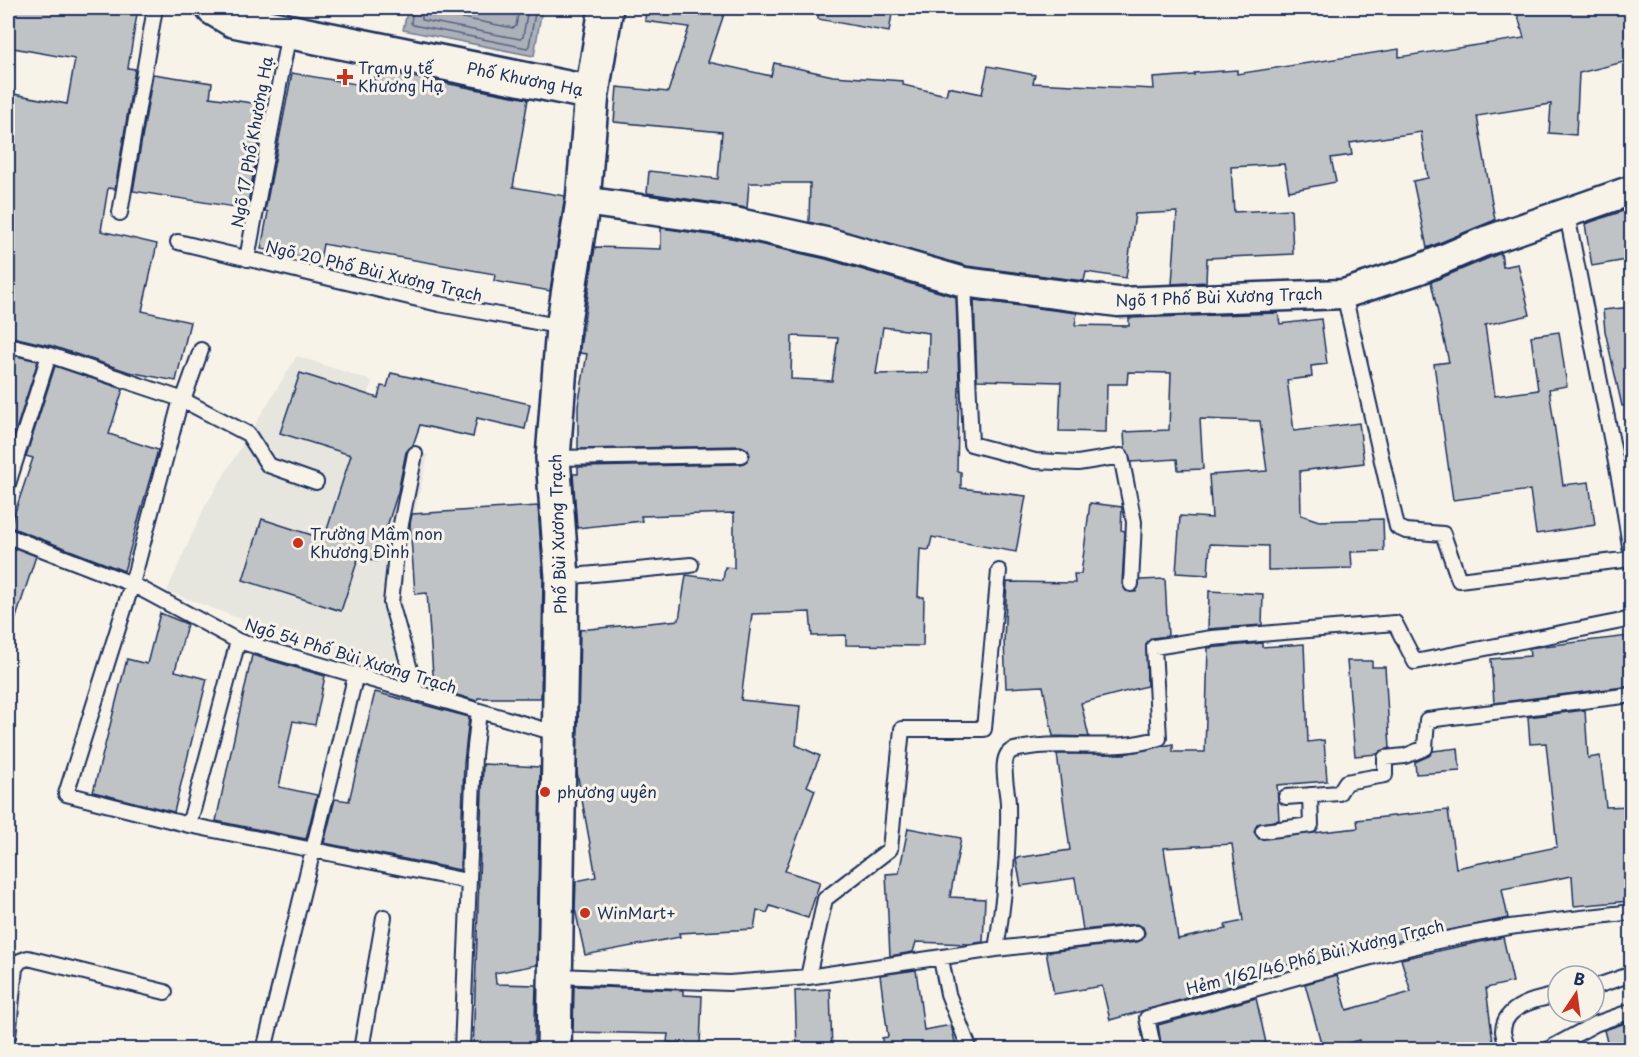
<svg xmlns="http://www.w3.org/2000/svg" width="1639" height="1057" font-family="'Playpen Sans',sans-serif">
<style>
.built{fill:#e6e5de}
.water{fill:#acb0b9;stroke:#727c95;stroke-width:1.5}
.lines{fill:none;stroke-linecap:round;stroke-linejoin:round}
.shore{stroke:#556382;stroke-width:1.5}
.building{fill:#c0c3c5;stroke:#1b2f5e;stroke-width:1.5;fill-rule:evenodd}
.service-casing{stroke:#1b2f5e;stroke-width:18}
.minor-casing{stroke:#1b2f5e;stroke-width:33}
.tertiary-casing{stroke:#1b2f5e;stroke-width:38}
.service{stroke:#f7f3e8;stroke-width:14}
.minor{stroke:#f7f3e8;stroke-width:28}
.tertiary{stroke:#f7f3e8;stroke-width:33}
.poi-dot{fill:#c8321e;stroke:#f7f3e8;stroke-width:2}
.labels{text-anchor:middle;stroke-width:6;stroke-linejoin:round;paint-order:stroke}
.poi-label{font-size:16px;fill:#1b2f5e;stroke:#f7f3e8;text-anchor:start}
.street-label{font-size:16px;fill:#1b2f5e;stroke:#f7f3e8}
</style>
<rect width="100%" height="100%" fill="#f7f3e8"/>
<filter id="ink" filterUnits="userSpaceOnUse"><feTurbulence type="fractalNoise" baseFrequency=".0167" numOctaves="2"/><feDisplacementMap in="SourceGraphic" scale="12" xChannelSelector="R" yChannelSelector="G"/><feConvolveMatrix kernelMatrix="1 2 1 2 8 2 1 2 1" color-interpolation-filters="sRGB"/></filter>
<g filter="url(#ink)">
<!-- built -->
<path class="built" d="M297,356L372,381L357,431L428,455L400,580L411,684L167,591L205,506Z"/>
<!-- water -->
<path class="water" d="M408,8H542L534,56L403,30Z"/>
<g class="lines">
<!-- shore -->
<path class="shore" d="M413,8L411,23L413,25L527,48L529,46L536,8
M421,8L422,20L520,39L523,37L528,8
M430,8L432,12L513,28L516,26L519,8"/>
</g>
<!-- building -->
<path class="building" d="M8,8H138L128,68L135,69L115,189L108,188L101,231L157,244L142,311L190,322L176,381L129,372L52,346L8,336V93L67,104L75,59L8,47Z
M646,8H726L708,62L771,76L774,63L833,76L903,81V85L946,95L948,87L982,94L988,66L1035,75L1033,83L1154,89L1153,78L1194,75V73L1237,70V74L1399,49V57L1524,38L1516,8H1632V60L1579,73L1576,135L1549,133L1551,104L1477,116L1495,220L1427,248L1413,181L1428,178L1421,132L1350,143L1352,155L1331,158L1336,182L1289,191L1284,164L1231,167L1234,212L1291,209L1293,254L1207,258L1206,282L1172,284L1177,212L1135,214L1126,278L1086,272L1084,281L967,266L809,222L810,183H749L747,208L647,193L649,171L718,179L722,132L614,122L617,87L668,92L689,27L645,21Z
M819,8H893L889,32L818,19Z
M376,70L528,99L513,187L565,196L550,291L494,281L495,274L323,244L320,260L261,249L268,212L265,211L292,73L373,87Z
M153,74L212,83L210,97L266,105L247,209L133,191Z
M1632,208V259L1592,266L1585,224Z
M661,228L731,238L826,259L956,297L959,381L957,471L961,472V488L1026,496L1016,552L932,537L929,550L920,549L918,597H924L923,646L846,645V635L812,636L810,612L752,614L741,700L800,706L796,745L820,756L807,786L815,790L785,871L820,882L808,918L770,906L767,913L757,910L754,929L679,933L680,937L585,955L575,909L576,881L596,877L577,772L580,630L679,620L686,575L723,580L725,567L734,568V513L641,516L642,521L577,528L573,474H578V467L741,464L746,462L750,455L748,450L741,446L578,449V406L587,354L580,353V348L595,247L661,249ZM883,327L929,333L928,373L876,374ZM792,336L838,338L832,381L791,379Z
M1501,253L1503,267L1518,264L1530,315L1485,325L1495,396L1538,390L1531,336L1559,332L1567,386L1549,389L1563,485L1589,482L1595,525L1536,534L1530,490L1453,500L1434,364L1449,362L1431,282Z
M974,300L1077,313L1075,325L1129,326V318L1278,313L1280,324L1321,319L1327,364L1311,366L1312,377L1287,380L1294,431L1359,423L1364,463L1300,471L1301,515L1319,521L1383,519L1384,551L1351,552L1352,568L1268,570V546L1210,544L1208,575L1176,573L1180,516L1212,518L1209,475L1267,471L1260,421L1200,419L1203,469L1178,470L1177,459L1131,462L1125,448L1124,432L1169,430L1171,373L1128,372L1127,384H1107L1106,432L1059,431L1061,382L977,380Z
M1632,307V405L1622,406L1605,331L1603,310Z
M8,354L38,361L9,452L8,451Z
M55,366L123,389L109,434L158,450L124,571L10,527L33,458L26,456Z
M300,373L378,398L381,386L387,387L391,373L530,404L525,429L477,418L473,437L420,425L413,445L406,452L398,492L376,561L359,556L341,611L243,580L262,519L324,539L351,455L280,433Z
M1090,503L1122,507L1121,530L1125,531L1122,584L1126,591L1136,592L1140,580L1165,579L1168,636L1152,638L1146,644L1147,686L1081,703L1089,737L1053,736L1043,686L1006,688L1004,641L1007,582L1075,583L1074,574H1081Z
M538,506L543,578L541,698H478L477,701L434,688L427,593L415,594L410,524L412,514Z
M8,545L36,556L12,630L8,629Z
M1209,591L1263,594L1262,625L1208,629Z
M160,613L187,624L175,671L207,679L174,812L93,792L127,659L147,664Z
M1629,636L1632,686L1494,703L1491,659L1530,656L1529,648L1536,647Z
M1262,643V647L1304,644L1308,742L1324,740L1327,781L1277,785L1279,820L1257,824L1254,832L1259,839L1358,828L1357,820L1448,810L1456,868L1557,847L1546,743L1530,744L1528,717L1585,710L1588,758L1600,756L1606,807L1632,806V839L1626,840L1630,901L1574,906L1572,876L1502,889L1508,918L1403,940L1300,967L1299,963L1253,970L1255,979L1110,1020L1102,986L1054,994L1046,952L1137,942L1142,940L1145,933L1143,927L1136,924L1083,930L1075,878L1021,886L1016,858L1070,850L1057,754H1124L1173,744V752H1205L1208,648ZM1232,844L1243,921L1225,925L1226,929L1178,939L1164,848Z
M252,655L325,676L315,725L293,721L279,787L317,795L306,839L216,821Z
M1347,661H1372V667H1385L1390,748L1377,754L1355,756Z
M375,692L469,717L464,763L460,870L324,843L335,799L349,801Z
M1458,748L1460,771L1416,774L1415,762L1429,756L1433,751Z
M483,764L540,767L537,965L495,973L496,984L536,985L534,1050H473Z
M908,828L961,838L950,897L985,899L983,942L969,944L916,942L913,952L890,956L886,874L899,873Z
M1503,937L1513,982L1486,988L1494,1050H1361L1359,1040L1323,1050L1305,984L1337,975L1347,1010L1411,992L1401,959Z
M916,970L924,1030L951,1025L957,1050H883L882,1038L888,1037L880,975Z
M574,986L683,990V995L702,996L700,1045L667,1042L668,1034L573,1032Z
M830,989L832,1050H797L795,991Z
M1256,998L1266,1043L1235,1050H1162L1158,1025Z
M1632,1021V1050H1609L1604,1030Z"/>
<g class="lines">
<defs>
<path id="service" d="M120,213L155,8
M1567,215L1621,488L1632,559
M178,242L439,304L563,327
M247,259L289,32
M964,282L971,444L1035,461L1078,463L1121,456L1134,522L1131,584
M1344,294L1397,527L1406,531L1443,534L1459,580L1631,559
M8,345L49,355L181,399L248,434L268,465L316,482
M201,350L185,395L181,399L132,584L66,794L189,825L467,881
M415,454L397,544L391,603L417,694
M553,458L741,455
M8,484L49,355
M8,536L132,584L238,641L559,734
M562,577L691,565
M1286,797L1339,793L1346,782L1385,775V758L1405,756L1425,748L1427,720L1632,695
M189,825L238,641
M1263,831L1311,825L1310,795
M996,949L1136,933
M941,959L948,994L970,1050
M558,976L729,983L808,977L996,949C1004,901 1009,853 1008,804C1008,790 997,754 1014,750C1062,738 1113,754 1159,738L1154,647L1212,638L1395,623L1415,662L1632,619
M808,977L825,899L890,849L902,729H984L999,571
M1594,987L1632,974
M8,1037L15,968L20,961L28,958L165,992
M264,1050L356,674
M361,1050L384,917
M462,1050L474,756L479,711
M1151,1050L1153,1046L1147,1018C1262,989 1375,951 1492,930C1538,922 1585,918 1632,912
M1508,1050C1507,1044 1503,1036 1503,1031C1504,1005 1538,999 1558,995
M1547,1050L1595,1024L1632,1011"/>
<path id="minor" d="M583,201L734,222L830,243L964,282L1118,302L1344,294L1420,269L1483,242L1632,190"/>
<path id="tertiary" d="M213,8L233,20L592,93
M554,1050L562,577L553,458L563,327L583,201L592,93L606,8"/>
</defs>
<!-- service casing -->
<use href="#service" class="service-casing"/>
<!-- minor casing -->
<use href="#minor" class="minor-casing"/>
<!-- tertiary casing -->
<use href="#tertiary" class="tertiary-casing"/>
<!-- service -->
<use href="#service" class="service"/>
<!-- minor -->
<use href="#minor" class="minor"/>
<!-- tertiary -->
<use href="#tertiary" class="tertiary"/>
</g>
</g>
<!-- markers -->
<g class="poi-dot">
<path d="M342 68h6v6h6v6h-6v6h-6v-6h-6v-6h6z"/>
<circle cx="298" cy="543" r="6"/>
<circle cx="545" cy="792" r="6"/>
<circle cx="585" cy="913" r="6"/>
</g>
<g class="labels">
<!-- poi labels -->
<g class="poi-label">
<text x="358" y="74">Trạm y tế<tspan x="358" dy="18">Khương Hạ</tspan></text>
<text x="310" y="540">Trường Mầm non<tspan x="310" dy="18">Khương Đình</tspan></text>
<text x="557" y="798">phương uyên</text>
<text x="597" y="919">WinMart+</text>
</g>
<!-- street labels -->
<g class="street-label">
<text transform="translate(525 79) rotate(11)" y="6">Phố Khương Hạ</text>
<text transform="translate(252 142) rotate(-80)" y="6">Ngõ 17 Phố Khương Hạ</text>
<text transform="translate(374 271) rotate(13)" y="6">Ngõ 20 Phố Bùi Xương Trạch</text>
<text transform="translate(1219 297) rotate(-2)" y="6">Ngõ 1 Phố Bùi Xương Trạch</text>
<text transform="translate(558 534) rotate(-92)" y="6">Phố Bùi Xương Trạch</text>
<text transform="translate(351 656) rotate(17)" y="6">Ngõ 54 Phố Bùi Xương Trạch</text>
<text transform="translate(1315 957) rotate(-14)" y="6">Hẻm 1/62/46 Phố Bùi Xương Trạch</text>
</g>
</g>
<!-- margin -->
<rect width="1639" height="1057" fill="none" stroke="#f7f3e8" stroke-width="30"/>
<rect x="15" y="15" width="1609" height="1027" fill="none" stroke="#1b2f5e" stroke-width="2" filter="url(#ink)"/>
<!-- north arrow -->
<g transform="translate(1576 994) rotate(13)"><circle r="28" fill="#f7f3e8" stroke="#9fa5b1" stroke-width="1.5"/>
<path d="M0-4.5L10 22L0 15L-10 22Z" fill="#c8321e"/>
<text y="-9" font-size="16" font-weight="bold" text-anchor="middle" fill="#1b2f5e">B</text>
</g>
</svg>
